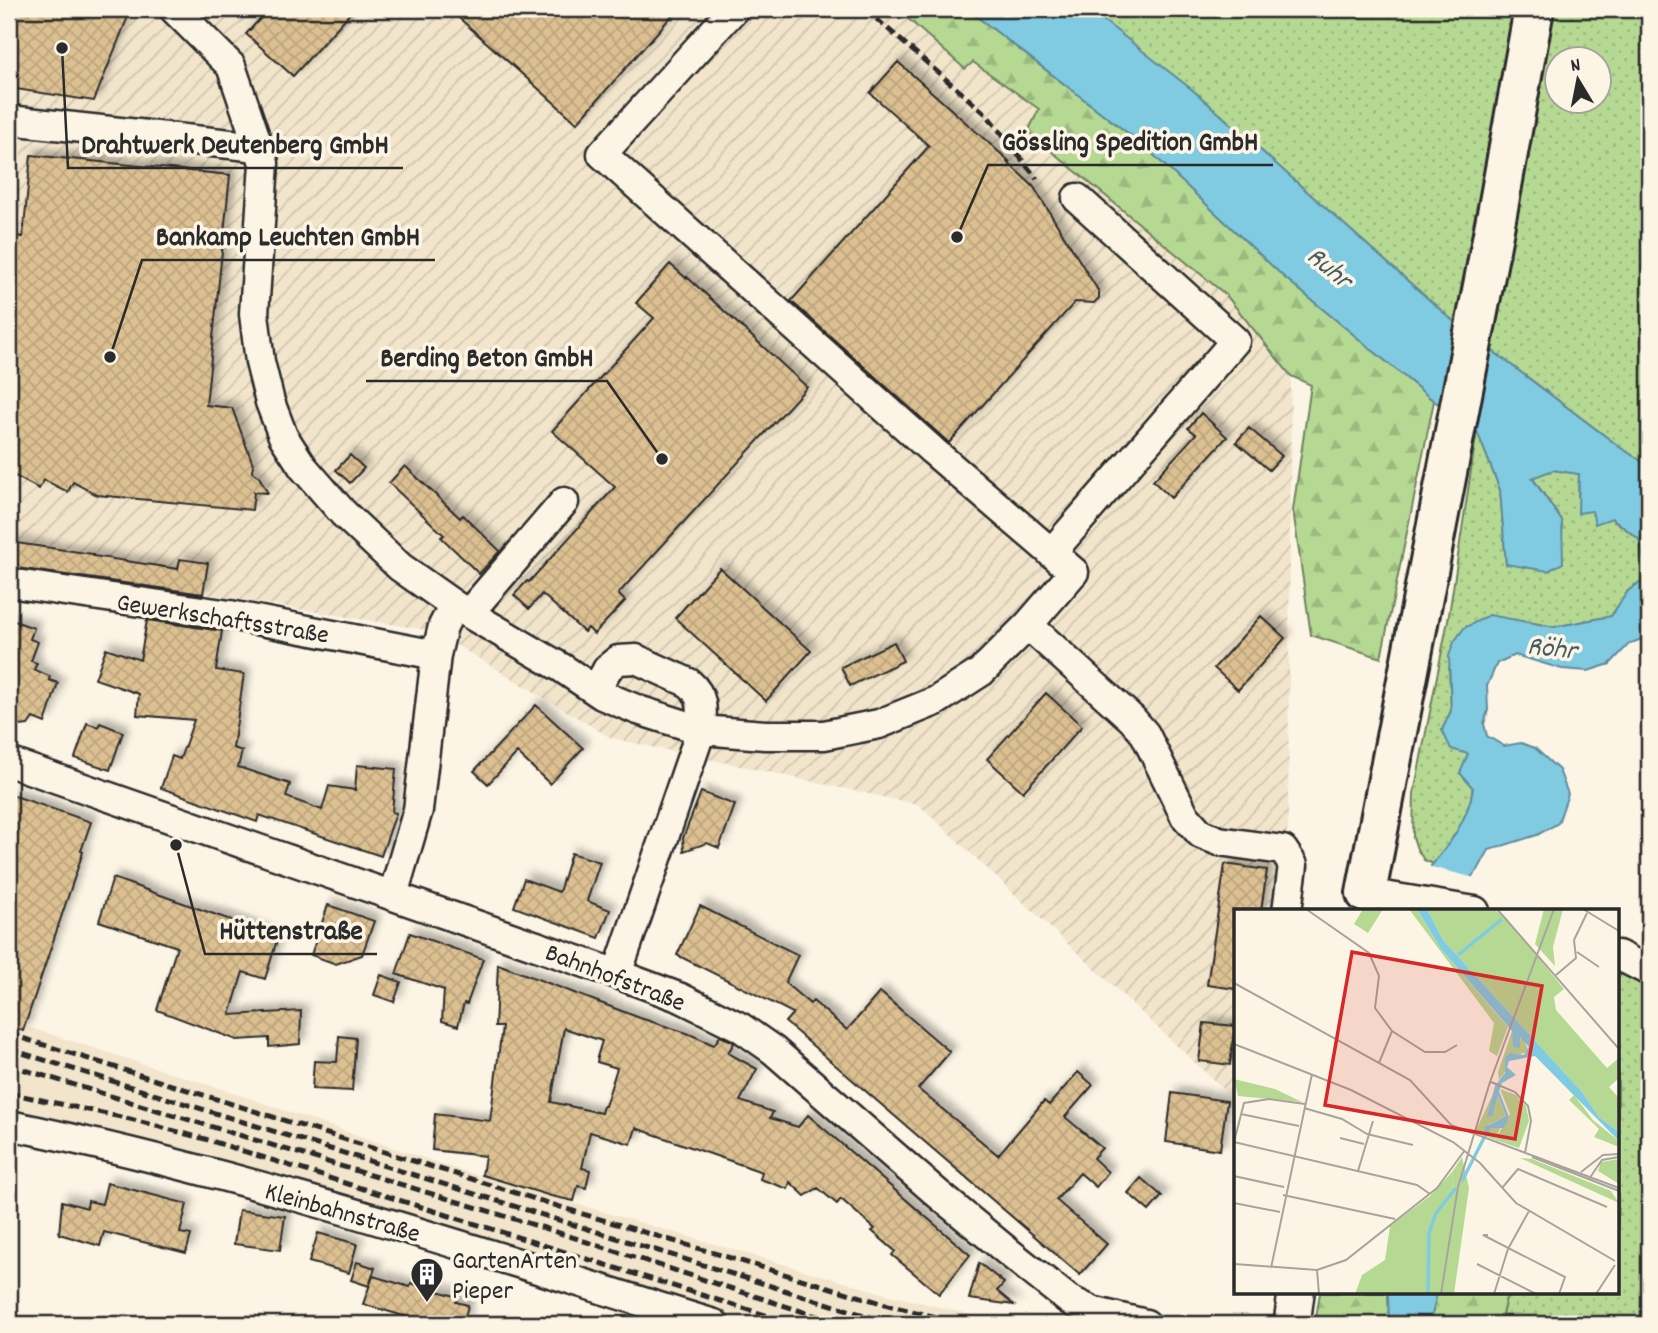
<svg xmlns="http://www.w3.org/2000/svg" width="1658" height="1333" font-family="Dekko,sans-serif">
<style>
.built{fill:#f2e5cc}
.industrial{fill:url(#industrial-furrows)}
.grass{fill:url(#grass-dots);stroke:#70825f;stroke-width:2;fill-rule:evenodd}
.forest{fill:url(#forest-firs);stroke:#70825f;stroke-width:2}
.water{fill:#81cbe2;stroke:#5f8b99;stroke-width:2}
.pier{fill:#fcf5e5}
.building{fill:url(#building-cross-hatch);stroke:#2b2b2b;stroke-width:2;fill-rule:evenodd;filter:url(#shadow)}
.lines{fill:none;stroke-linecap:round;stroke-linejoin:round}
.minor-casing{stroke:#2b2b2b;stroke-width:33}
.major-casing{stroke:#2b2b2b;stroke-width:40}
.highway-casing{stroke:#2b2b2b;stroke-width:44}
.minor{stroke:#fcf5e5;stroke-width:28}
.major{stroke:#fcf5e5;stroke-width:35}
.highway{stroke:#fcf5e5;stroke-width:38}
.rail{stroke:#2b2b2b;stroke-width:5;stroke-dasharray:10 5;stroke-linecap:butt}
.labels{text-anchor:middle;stroke-width:7;stroke-linejoin:round;paint-order:stroke}
.street-label{font-size:26px;fill:#2b2b2b;stroke:#fcf5e5}
.poi-label{font-size:26px;fill:#2b2b2b;stroke:#fcf5e5;text-anchor:start}
.water-label{font-size:28px;font-style:italic;fill:#455b62;stroke:#fcf5e5}
.inset-river{fill:none;stroke:#81cbe2;stroke-width:3.5}
.inset-road{fill:none;stroke:#a8a49b;stroke-width:2}
.view{fill:#d62828;fill-opacity:0.15;stroke:#d62828;stroke-width:3.5}
.inset-edge{fill:none;stroke:#2b2b2b;stroke-width:3.5}
.leader{fill:none;stroke:#2b2b2b;stroke-width:2.5}
.callout-dot{fill:#2b2b2b;stroke:#fcf5e5;stroke-width:2.5}
.callout-label{font-size:28px;text-anchor:middle;font-weight:bold;fill:#2b2b2b;stroke:#fcf5e5;stroke-width:7;stroke-linejoin:round;paint-order:stroke}
</style>
<defs>
<pattern id="industrial-furrows" width="10" height="10" patternUnits="userSpaceOnUse" patternTransform="scale(1.75)"><rect width="10" height="10" fill="#f2e5cc"/><path d="M-1 1l2-2M0 10L10 0M9 11l2-2" fill="none" stroke="#d0c5af"/></pattern>
<pattern id="grass-dots" width="8" height="8" patternUnits="userSpaceOnUse" patternTransform="scale(1.75)"><rect width="8" height="8" fill="#b5d993"/><path d="M2 2h.1M6 6h.1" fill="none" stroke="#9cba7f" stroke-width="1.8" stroke-linecap="round"/></pattern>
<pattern id="forest-firs" width="22" height="20" patternUnits="userSpaceOnUse" patternTransform="scale(1.75)"><rect width="22" height="20" fill="#b5d993"/><path d="M5 1l3.5 6h-7zM16 11l3.5 6h-7z" fill="#9cba7f"/></pattern>
<pattern id="building-cross-hatch" width="8" height="8" patternUnits="userSpaceOnUse" patternTransform="scale(1.75)"><rect width="8" height="8" fill="#dcc091"/><path d="M0 0l8 8M0 8l8-8" fill="none" stroke="#bda57d"/></pattern>
<filter id="shadow"><feDropShadow dx="6" dy="-6" stdDeviation="3.5" flood-color="#0004"/></filter>
</defs>
<rect width="100%" height="100%" fill="#fcf5e5"/>
<filter id="ink" filterUnits="userSpaceOnUse"><feTurbulence type="fractalNoise" baseFrequency=".0143" numOctaves="2"/><feDisplacementMap in="SourceGraphic" scale="14" xChannelSelector="R" yChannelSelector="G"/><feConvolveMatrix kernelMatrix="1 2 1 2 8 2 1 2 1" color-interpolation-filters="sRGB"/></filter>
<g filter="url(#ink)">
<!-- built -->
<path class="built" d="M9,1021L222,1089L453,1168L886,1294L1009,1324H763L564,1262L208,1154L9,1111Z"/>
<!-- industrial -->
<path class="industrial" d="M9,9H897L964,69L973,61L1039,109L1028,132L1226,295L1291,376L1288,827L1272,911H1236L1235,1100L919,805L611,738L433,631L9,562Z"/>
<!-- grass -->
<path class="grass" d="M1086,9H1649V466L1621,448L1453,321L1195,92ZM1556,60H1598V102H1556Z
M1477,431L1500,490L1506,564L1562,521L1532,477L1553,470L1579,474L1578,496L1592,511L1611,518L1639,539L1648,576L1628,591L1611,616L1554,627L1524,621L1449,667L1451,711L1442,730L1469,753C1470,766 1474,780 1472,792C1470,817 1449,846 1433,864L1424,860L1417,849L1413,837L1414,793L1449,615Z
M1618,966L1649,986V1324H1500L1507,1293H1618Z"/>
<!-- forest -->
<path class="forest" d="M897,9H967L1142,144L1284,277L1434,401L1381,658L1311,635L1293,510L1311,385L1291,376L1226,295L1028,132L1039,109L973,62L965,69Z
M1320,1293H1388L1389,1324H1315Z
M1437,1293H1507L1500,1324H1430Z"/>
<!-- water -->
<path class="water" d="M967,9H1089L1195,92L1453,321L1621,448L1649,466V636L1629,644L1610,664L1588,671L1562,669L1515,655L1497,663L1487,686L1488,710L1484,724L1487,736L1504,746L1521,743L1535,748L1559,770L1568,794L1558,823L1537,835L1489,850L1478,870L1462,887L1421,878C1443,852 1468,824 1473,788L1460,773L1468,754L1451,749L1442,730L1451,711L1449,656L1454,642L1464,628L1489,615L1554,627L1611,616L1628,591L1648,576L1639,539L1612,518L1595,524L1592,511L1578,513L1579,474L1553,470L1532,478L1562,521L1563,563L1548,571L1506,564L1500,490L1477,431L1434,401L1284,277L1142,144Z
M1388,1293H1437L1430,1324H1389Z"/>
<!-- pier -->
<path class="pier" d="M1427,866L1475,878L1466,888L1460,911H1410L1417,877Z"/>
<!-- building -->
<path class="building" d="M9,9H131L94,101L9,88Z
M269,9H354L293,76L246,34Z
M449,9H678L577,123Z
M898,62L1009,161L1007,162L1033,186L1099,292V298L1094,303L1075,302L949,443L791,301L929,146L870,93Z
M31,155L230,175L206,405L232,408L253,464L252,472L259,477L268,493L254,492L252,510L97,495L73,482L68,492L44,480L39,489L9,473V326L17,236L23,237Z
M670,264L686,278L687,277L807,387L618,594L625,601L594,634L588,628L584,632L542,594L529,609L514,595L527,581L529,582L615,487L552,431L654,318L636,303Z
M1201,413L1227,437L1171,498L1153,481L1196,434L1188,428Z
M1249,428L1282,456L1269,470L1236,442Z
M350,455L364,468L350,483L336,470Z
M405,466L460,518L463,515L500,551L479,574L441,537L444,535L389,483Z
M9,542L93,554V556L178,569L180,559L208,563L203,594L9,567Z
M720,568L811,651L766,701L675,618Z
M1261,616L1285,638L1238,690L1214,668Z
M9,619L34,628L30,639L38,642L31,661L37,663L34,670L50,676L49,680L58,683L45,723L33,718L28,725L20,726L14,720L13,712L9,710Z
M147,620L222,631L216,670L244,674L233,748L242,751L238,767L290,784L286,797L322,810L329,786L355,790L357,765L396,769L392,812L396,813L381,856L259,815L257,822L161,788L172,756L180,759L194,720L137,715L139,694L95,679L106,648L140,660Z
M894,642L903,661L850,686L841,667Z
M1046,693L1082,726L1023,792L987,759Z
M536,705L583,748L550,784L517,753L488,784L474,771Z
M87,723L98,727L100,723L123,732L110,770L75,758Z
M701,792L735,805L719,848L707,843L684,851L683,838Z
M9,794L91,822L81,851L83,852L23,1031L9,1026Z
M571,853L600,862L587,901L610,910L599,938L514,907L524,879L559,892Z
M1225,864L1267,870L1261,911H1236V989L1207,985Z
M113,878L278,937L265,979L243,972L230,1015L301,1011L300,1044L269,1047V1038L237,1040L157,1010L177,947L99,921Z
M328,905L374,921L362,955L336,964L311,955Z
M700,906L798,955L785,983L810,1004L813,1001L847,1030L880,992L950,1052L918,1089L998,1155L1044,1101L1049,1105L1078,1072L1093,1085L1065,1117L1102,1148L1093,1158L1108,1172L1096,1187L1080,1173L1056,1200L1107,1244L1080,1275L785,1022L793,1013L677,955Z
M410,933L483,959L467,1004L464,1003L458,1026L442,1021L444,990L396,974Z
M498,964L640,1018L687,1033L714,1045L720,1036L732,1041L734,1043L728,1053L757,1069L740,1101L773,1112L770,1118L798,1127L808,1115L970,1255L939,1294L892,1255L895,1251L872,1231L875,1229L841,1199L837,1204L818,1188L805,1196L790,1182L788,1189L760,1179L762,1172L636,1128L631,1144L590,1132L582,1168L590,1170L586,1188L578,1186L574,1201L551,1196L482,1175L485,1156L432,1150L435,1114L490,1121L502,1027H495ZM564,1028L602,1041L597,1057H598L597,1062L617,1068L605,1106H603L601,1113L551,1102Z
M381,975L401,982L394,1002L374,995Z
M1204,1023L1235,1026L1230,1065L1199,1061Z
M339,1036L356,1038L352,1091L312,1089L314,1061L337,1062Z
M1172,1093L1227,1101L1220,1150L1166,1142Z
M1141,1178L1162,1196L1149,1211L1128,1193Z
M107,1183L187,1204L180,1233L191,1235L186,1253L104,1232L100,1246L59,1234L62,1201L87,1208L88,1201L102,1204Z
M239,1210L285,1216L280,1250L234,1244Z
M318,1233L357,1244L349,1273L309,1262Z
M357,1262L375,1268L369,1286L351,1280Z
M979,1263L1004,1283L997,1291L1014,1305L969,1299Z
M373,1276L410,1287L411,1283L458,1297L456,1302L468,1305L464,1322L439,1316L437,1324H431L363,1304Z"/>
<g class="lines">
<defs>
<path id="minor" d="M174,9L231,66L264,163L254,314L260,362L270,402L283,436L303,467L343,513L400,567L454,605L562,668L602,695L638,710L701,730L765,735H824L879,724L936,701L981,672L1028,625L1074,572L933,451L602,154L734,9
M9,120L258,147
M1051,553L1235,341L1077,198
M9,583L230,615L436,655
M469,613L564,502
M1028,625L1132,719L1145,734L1185,816L1201,834L1219,841L1283,850L1293,865L1287,911
M596,690L608,668L618,660L636,659L689,683C705,697 702,711 701,730L617,974
M9,762L617,974L681,998L740,1027L773,1050L938,1194L1007,1251L1069,1300L1092,1311L1146,1324
M1366,893L1475,911
M393,895L418,810L436,655L443,626L454,605
M1618,955L1649,971
M9,1125C248,1174 480,1252 714,1324"/>
<path id="major" d="M1292,1324L1296,1293"/>
<path id="highway" d="M1366,893L1498,208L1534,9"/>
</defs>
<!-- minor casing -->
<use href="#minor" class="minor-casing"/>
<!-- major casing -->
<use href="#major" class="major-casing"/>
<!-- highway casing -->
<use href="#highway" class="highway-casing"/>
<!-- minor -->
<use href="#minor" class="minor"/>
<!-- major -->
<use href="#major" class="major"/>
<!-- highway -->
<use href="#highway" class="highway"/>
<!-- rail -->
<path class="rail" d="M865,9L987,115L1037,179
M9,1034L573,1211L895,1307L965,1324
M9,1049L893,1324
M9,1065L544,1228L841,1324
M9,1093L130,1119L205,1139L794,1324"/>
</g>
</g>
<!-- icons -->
<defs>
<symbol id="building-pin" viewBox="-11 -11 22 30"><path d="M0 17L-7.5 6A9.5 9.5 0 1 1 7.5 6Z" fill="#2b2b2b" stroke="#fcf5e5"/><path d="M-4-6H4V6H1V3H-1V6H-4ZM-2.5-4.3h1.7v1.8h-1.7ZM.8-4.3h1.7v1.8H.8ZM-2.5-1h1.7V.8h-1.7ZM.8-1h1.7V.8H.8Z" fill="#fff"/></symbol>
</defs>
<g fill-rule="evenodd">
<use href="#building-pin" x="408" y="1255" width="38" height="52"/>
</g>
<g class="labels">
<!-- street labels -->
<g class="street-label">
<text transform="translate(223 617) rotate(9)" y="9">Gewerkschaftsstraße</text>
<text transform="translate(616 976) rotate(21)" y="9">Bahnhofstraße</text>
<text transform="translate(343 1211) rotate(16)" y="9">Kleinbahnstraße</text>
</g>
<!-- poi labels -->
<g class="poi-label">
<text x="452" y="1268">GartenArten<tspan x="452" dy="30">Pieper</tspan></text>
</g>
<!-- water labels -->
<g class="water-label">
<text transform="translate(1331 266) rotate(40)" y="10">Ruhr</text>
<text transform="translate(1552 646) rotate(6)" y="10">Röhr</text>
</g>
</g>
<!-- overview -->
<g transform="translate(1234 909)">
<rect width="385" height="385" fill="#fcf5e5"/>
<path d="M193,0H260L273,10L330,80L320,88L322,101L373,159L385,149V169L375,178L385,189V223L365,208L348,183L209,31ZM278,122L280,130L289,129L295,143L271,148V163L265,171L264,163ZM266,180L282,186L292,197L295,212L285,239L261,231L276,205ZM228,248L235,279L220,385H193L194,324L202,303L220,283L218,263ZM286,249L298,250L377,282L385,294ZM385,250V275L364,262L367,253Z" fill="#b5d993"/>
<path d="M175,0H183L207,40L274,118L263,147L255,142L260,114ZM310,0H329L319,38L321,57L301,35ZM0,170L41,180L68,193L4,187ZM260,183L258,201L264,186L272,207L254,216L253,227L257,219H266L261,231L241,223ZM340,186L359,211L385,232V238L360,228L365,220L335,191ZM218,263L220,283L202,303L194,324L193,385H121L128,366L151,351L156,317L196,287Z" fill="#b5d993"/>
<path d="M183,310L189,385H128L130,374L147,366L154,354L169,313L178,319Z" fill="#b5d993"/>
<path d="M129,0H149L134,24L120,15Z" fill="#b5d993"/>
<path d="M183,0H193L209,31L348,183L365,208L385,223V232L301,147L275,152L273,158L282,166L268,174L265,182L275,208L270,219H257L253,228L250,226L251,218L272,207L264,186L258,207L253,208L261,177L271,164V148L276,144L290,146L295,138L286,128V139L279,138L278,122L207,40Z" fill="#81cbe2"/>
<path class="inset-river" d="M224,46L268,10M228,272L251,227M194,385L195,324L202,304L222,279"/>
<path class="inset-road" d="M72,0L135,44L145,67L141,99L158,122L191,143H211L223,136M263,0L385,140M349,0L385,22M343,43L365,58M322,66L342,49L340,31L353,4M0,74L176,171L217,216L385,279M0,135L117,181L219,233L246,254L282,294L381,352M145,154L158,122M256,173L320,0M257,173L281,183L294,197L297,212L291,244M70,199L108,210L133,225M7,205L65,217M133,225L179,236M106,229L130,235M0,233L183,276L196,285M0,233L10,194L35,190L71,195M298,248L385,282M124,262L139,212M347,263L369,246L385,245M0,267L50,278M355,270L368,251L385,248M268,279L284,260L373,298M49,286L161,310M0,294L46,303M254,326H249L331,368L325,385M0,355L83,361L112,351L203,279L231,241M243,355L302,385M37,359L78,165M83,361L85,385M207,385L224,278L256,173M260,385L274,340L295,302M362,385L381,356"/>
<path class="view" d="M118,43L308,77L281,230L91,196Z"/>
<rect width="385" height="385" class="inset-edge"/>
</g>
<!-- callouts -->
<path class="leader" d="M957 237L988 165H1273M62 48L68 168H403M110 357L142 260H435M662 459L607 381H366M176 845L205 954H377"/>
<g class="callout-dot">
<circle cx="957" cy="237" r="7"/>
<circle cx="62" cy="48" r="7"/>
<circle cx="110" cy="357" r="7"/>
<circle cx="662" cy="459" r="7"/>
<circle cx="176" cy="845" r="7"/>
</g>
<g class="callout-label">
<text x="1130" y="150">Gössling Spedition GmbH</text>
<text x="235" y="153">Drahtwerk Deutenberg GmbH</text>
<text x="288" y="245">Bankamp Leuchten GmbH</text>
<text x="487" y="366">Berding Beton GmbH</text>
<text x="291" y="939">Hüttenstraße</text>
</g>
<!-- margin -->
<rect width="1658" height="1333" fill="none" stroke="#fcf5e5" stroke-width="35"/>
<rect x="18" y="18" width="1623" height="1298" fill="none" stroke="#2b2b2b" stroke-width="2.5" filter="url(#ink)"/>
<!-- north arrow -->
<g transform="translate(1578 80) rotate(350)"><circle r="33" fill="#fcf5e5" stroke="#a8a49b" stroke-width="2"/>
<path d="M0-5L12 26L0 18L-12 26Z" fill="#2b2b2b"/>
<text y="-10" font-size="19" font-weight="bold" text-anchor="middle" fill="#2b2b2b">N</text>
</g>
</svg>
